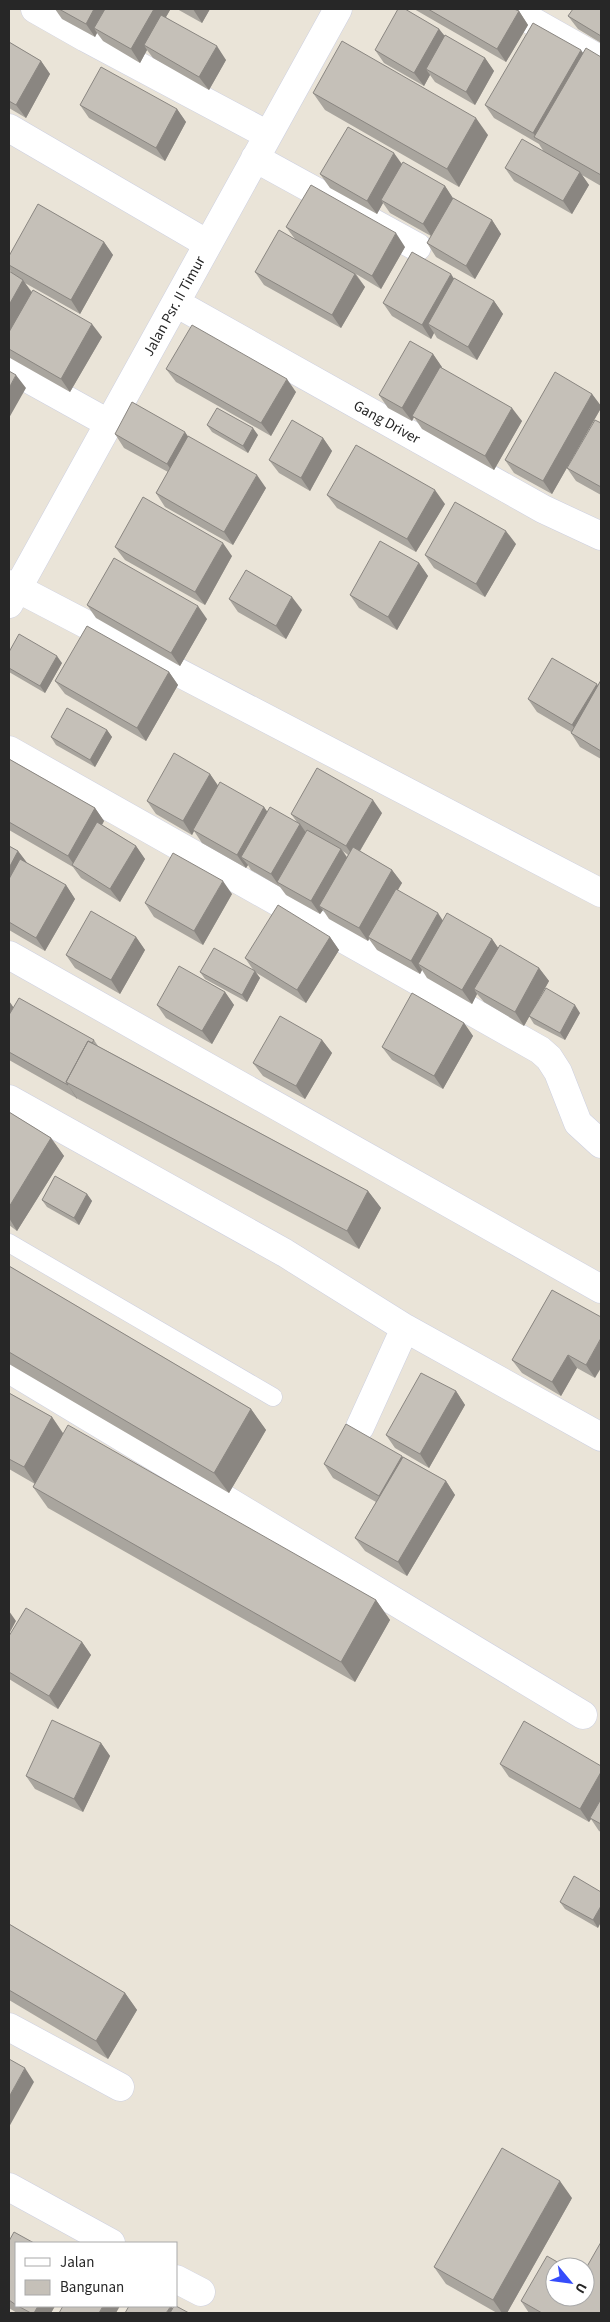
<svg xmlns="http://www.w3.org/2000/svg" width="610" height="2322" font-family="'Source Sans 3',sans-serif">
<style>
.lines{fill:none;stroke-linecap:round;stroke-linejoin:round}
.service-casing{stroke:#cdd0e1;stroke-width:19}
.minor-casing{stroke:#cdd0e1;stroke-width:29}
.service{stroke:#fff;stroke-width:18}
.minor{stroke:#fff;stroke-width:28}
.wall{fill:#a9a59e;fill-rule:evenodd}
.shaded-wall{fill:#8a8681}
.building{fill:#c5c0b8;stroke:#8a8681}
.labels{text-anchor:middle;stroke-width:5;stroke-linejoin:round;paint-order:stroke}
.street-label{font-size:15px;fill:#272727;stroke:#fff}
</style>
<rect width="100%" height="100%" fill="#eae4d8"/>
<g class="lines">
<defs>
<path id="service" d="M9,1243L273,1397"/>
<path id="minor" d="M35,9L86,38L268,135
M511,9L601,60
M9,128L208,244
M255,158L417,247
M176,303L543,509L601,536
M9,368L108,423
M9,584L601,893
M9,604L338,9
M9,750L540,1050L549,1058L558,1072L578,1123L601,1144
M9,955L601,1289
M9,1099L285,1253L405,1328L601,1437
M9,1369L583,1715
M360,1427L405,1328
M9,2027L120,2087
M9,2187L111,2243
M176,2279L201,2292"/>
</defs>
<!-- service casing -->
<use href="#service" class="service-casing"/>
<!-- minor casing -->
<use href="#minor" class="minor-casing"/>
<!-- service -->
<use href="#service" class="service"/>
<!-- minor -->
<use href="#minor" class="minor"/>
</g>
<!-- wall -->
<path class="wall" d="M55,9H169L170,10L166,17L226,60L209,90L153,58L147,50L140,63L103,41L97,33L95,37L62,19Z
M177,9H210L202,23Z
M414,9H514L519,11L528,25L506,62Z
M601,9V43L578,29L568,16Z
M439,29L445,36L485,58L494,71L475,105L435,82L430,75L424,86L384,63L375,50Z
M9,42L41,61L50,74L26,118L9,108Z
M583,53L601,57V186L582,175L589,185L572,214L514,181L505,168L544,152L539,144L494,118L485,105Z
M313,93L488,135L459,187L325,110Z
M80,105L177,109L186,122L165,161L89,118Z
M402,164L445,186L453,198L492,220L501,234L475,279L436,257L427,243L431,236L390,213L383,203L377,214L330,188L320,174Z
M286,227L405,247L381,289L356,274L365,287L341,328L264,285L255,272L295,239Z
M104,242L113,255L80,314L25,283L32,292L102,337L70,392L10,358L9,356V271L12,273L9,269V256Z
M454,279L494,301L503,314L477,360L437,338L434,333L431,339L392,316L383,303Z
M433,354L442,368L522,421L494,470L422,429L414,417L412,421L388,408L379,395Z
M166,369L296,392L271,436L176,382Z
M592,394L601,406V408L552,494L514,473L505,460Z
M601,423V495L576,481L567,468Z
M207,425L258,435L248,453L212,432Z
M115,434L188,436L266,488L233,545L165,507L156,493L168,472L124,448Z
M323,438L332,451L310,491L279,473L269,460Z
M327,495L445,504L416,552L337,508Z
M516,544L485,597L434,568L425,555Z
M115,547L232,556L205,605L125,560Z
M419,563L428,576L397,630L359,608L350,595Z
M229,599L302,610L286,639L238,612Z
M87,605L207,619L180,666L96,618Z
M9,652L62,663L45,693L9,672Z
M169,672L178,685L146,741L65,694L55,681Z
M601,680V759L580,747L571,733V732L537,712L528,699L598,686Z
M107,730L112,737L95,767L56,745L51,737Z
M9,759L95,808L104,821L102,825L136,846L145,859L120,902L81,878L73,867L9,830Z
M210,774L218,786L264,807L267,812L297,822L291,814L382,813L360,851L392,870L402,883L397,890L443,921L492,939L498,948L539,968L549,981L524,1026L484,1002L477,994L472,1004L427,978L422,970L420,974L377,950L369,939L368,941L329,919L323,910L320,914L286,895L280,887L251,870L248,865L246,868L202,843L194,831L192,835L156,814L147,801ZM343,851L348,855L347,857Z
M9,846L18,851L27,863L66,885L75,899L45,951L9,930Z
M232,894L203,945L154,917L145,903Z
M136,937L145,950L120,994L75,968L66,955Z
M330,937L339,950L306,1003L255,972L260,978L247,1002L205,979L200,972L254,971L245,958Z
M225,992L234,1005L212,1044L166,1018L157,1005Z
M9,1001L13,1007L94,1040L98,1046L368,1191L381,1208L359,1249L78,1099L9,1060Z
M580,1013L565,1040L534,1024L529,1016Z
M464,1023L473,1036L443,1089L392,1060L382,1047Z
M322,1040L332,1053L305,1099L263,1076L253,1063Z
M9,1112L51,1138L64,1156L17,1231L9,1225Z
M87,1194L92,1201L79,1225L47,1207L42,1200Z
M9,1266L251,1409L266,1430L229,1493L9,1364Z
M552,1290L595,1378L577,1368L561,1396L522,1373L512,1360Z
M456,1391L465,1405L429,1468L395,1448L386,1435Z
M9,1393L52,1417L63,1433L376,1600L390,1620L355,1682L48,1508L33,1487L35,1484L9,1469Z
M402,1456L403,1457L446,1481L455,1495L407,1576L365,1551L355,1538L376,1502L333,1478L324,1464Z
M9,1636L82,1642L91,1655L58,1709L9,1679Z
M101,1743L110,1756L83,1812L35,1789L26,1776Z
M500,1764L601,1766V1832L599,1831L591,1819L589,1822L509,1777Z
M601,1892L598,1928L565,1909L560,1902Z
M9,1924L125,1993L137,2010L108,2059L9,2000Z
M572,2198L507,2313H497L446,2284L434,2267Z
M9,2241L16,2243V2306H55L51,2313H17L9,2308Z
M521,2301L601,2313H529Z"/>
<!-- shaded-wall -->
<path class="shaded-wall" d="M94,9H110L94,28L97,33L95,37L86,24Z
M154,9H169L170,10L148,48L144,45L147,50L140,63L131,49Z
M193,9H210L202,23Z
M519,11L528,25L506,62L497,49Z
M439,29L449,42L426,69L430,75L424,86L414,73Z
M217,46L226,60L209,90L199,77Z
M581,50L591,64L538,139L533,133Z
M485,58L494,71L475,105L466,92Z
M41,61L50,74L26,118L16,105Z
M177,109L186,122L165,161L156,148Z
M476,118L488,135L459,187L447,169Z
M394,153L404,167L381,200L383,203L377,214L367,201Z
M580,172L589,185L572,214L563,201Z
M445,186L454,200L432,237L423,224Z
M492,220L501,234L475,279L466,266Z
M396,233L405,247L381,289L372,276Z
M104,242L113,255L80,314L71,300Z
M355,274L365,287L341,328L332,315Z
M451,274L460,288L428,324L434,333L431,339L422,325Z
M23,280L32,293L9,334V305Z
M494,301L503,314L477,360L468,347Z
M92,324L102,337L70,392L61,379Z
M433,354L442,367L414,417L412,416L414,417L412,421L402,408Z
M16,375L26,388L9,418V388Z
M287,379L296,392L271,436L261,423Z
M592,394L601,406V408L552,494L543,481Z
M512,408L522,421L494,470L485,456Z
M253,428L258,435L248,453L243,446Z
M185,432L194,445L176,477L167,464Z
M323,438L332,451L310,491L301,478Z
M257,475L266,488L233,545L224,532Z
M435,490L445,504L416,552L407,539Z
M506,531L516,544L485,597L476,584Z
M223,543L232,556L205,605L195,592Z
M419,563L428,576L397,630L388,617Z
M292,597L302,610L286,639L276,626Z
M198,606L207,619L180,666L171,653Z
M57,656L62,663L45,693L40,686Z
M169,672L178,685L146,741L137,728Z
M597,684L601,691L582,738L572,725Z
M107,730L112,737L95,767L90,760Z
M210,774L219,787L193,830L194,831L192,835L183,821Z
M373,800L382,813L355,859L346,846Z
M264,807L273,820L241,857L248,865L246,868L237,855Z
M95,808L104,821L77,869L68,856Z
M300,824L309,837L277,882L280,887L271,874Z
M136,846L145,859L120,902L110,889Z
M341,849L350,862L319,906L323,910L320,914L311,901Z
M18,851L28,864L9,897V868Z
M392,870L402,883L370,938L368,937L369,939L368,941L359,928Z
M223,881L232,894L203,945L194,931Z
M66,885L75,899L45,951L36,938Z
M438,913L447,927L418,964L422,970L420,974L411,961Z
M136,937L145,950L120,994L111,980Z
M330,937L339,950L306,1003L297,990Z
M492,939L501,952L474,989L477,994L472,1004L462,990Z
M539,968L549,981L524,1026L515,1012Z
M255,971L260,978L247,1002L242,995Z
M225,992L234,1005L212,1044L202,1031Z
M9,1001L16,1011L9,1023Z
M575,1005L580,1013L565,1040L560,1033Z
M464,1023L473,1036L443,1089L434,1076Z
M322,1040L332,1053L305,1099L296,1086Z
M68,1085L77,1098V1099Z
M51,1138L64,1156L17,1231L9,1218V1207Z
M368,1191L381,1208L359,1249L347,1231Z
M87,1194L92,1201L79,1225L74,1218Z
M601,1338V1368L595,1378L586,1365Z
M568,1355L577,1368L561,1396L552,1382Z
M456,1391L465,1405L429,1468L420,1454Z
M251,1409L266,1430L229,1493L214,1473Z
M52,1417L64,1435L36,1485L24,1467Z
M402,1456L411,1469L388,1509L379,1496Z
M446,1481L455,1495L407,1576L398,1562Z
M376,1600L390,1620L355,1682L341,1662Z
M9,1611L16,1621L9,1634Z
M82,1642L91,1655L58,1709L49,1696Z
M101,1743L110,1756L83,1812L74,1799Z
M601,1772V1802L590,1818L591,1819L589,1822L580,1809Z
M601,1906V1922L598,1928L593,1920Z
M125,1993L137,2010L108,2059L96,2041Z
M25,2068L34,2082L9,2127V2097Z
M560,2181L572,2198L507,2313H502L493,2300Z
M38,2306H55L51,2313H34Z
M103,2306H120L116,2313H99Z
M171,2306L177,2313H166Z"/>
<!-- building -->
<path class="building" d="M59,9H94L86,24Z
M105,9H154L131,49L94,28Z
M398,9H405L439,29L414,73L375,50Z
M428,9H514L519,11L497,49Z
M573,9H601V36L568,16Z
M161,15L217,46L199,77L144,45Z
M533,23L581,50L533,133L485,105Z
M445,35L485,58L466,92L426,69Z
M342,41L476,118L447,169L313,93Z
M9,42L41,61L16,105L9,101Z
M586,48L601,57V175L534,137Z
M101,67L177,109L156,148L80,105Z
M348,127L394,153L367,201L320,174Z
M522,139L580,172L563,201L505,168Z
M403,162L445,186L423,224L381,200Z
M311,185L396,233L372,276L286,227Z
M453,198L492,220L466,266L427,243Z
M38,204L104,242L71,300L9,265V256Z
M279,230L355,274L332,315L255,272Z
M412,252L451,274L422,325L383,303Z
M9,271L23,280L9,305Z
M454,278L494,301L468,347L428,324Z
M33,290L92,324L61,379L9,349V332Z
M192,325L287,379L261,423L166,369Z
M410,341L433,354L402,408L379,395Z
M440,367L512,408L485,456L412,416Z
M9,371L16,375L9,388Z
M555,372L592,394L543,481L505,460Z
M132,402L185,432L167,464L115,434Z
M217,408L253,428L243,446L207,425Z
M292,420L323,438L301,478L269,460Z
M595,420L601,423V487L567,468Z
M188,436L257,475L224,532L156,493Z
M356,445L435,490L407,539L327,495Z
M143,497L223,543L195,592L115,547Z
M455,502L506,531L476,584L425,555Z
M380,541L419,563L388,617L350,595Z
M114,558L198,606L171,653L87,605Z
M246,570L292,597L276,626L229,599Z
M87,626L169,672L137,728L55,681Z
M19,634L57,656L40,686L9,668V652Z
M552,658L597,684L572,725L528,699Z
M601,680V751L571,733Z
M67,708L107,730L90,760L51,737Z
M174,753L210,774L183,821L147,801Z
M9,759L95,808L68,856L9,822Z
M317,768L373,800L346,846L291,814Z
M220,782L264,807L237,855L193,830Z
M270,807L300,824L271,874L241,857Z
M97,822L136,846L110,889L72,865Z
M307,830L341,849L311,901L277,882Z
M9,846L18,851L9,868Z
M353,847L392,870L359,928L319,906Z
M173,853L223,881L194,931L145,903Z
M20,859L66,885L36,938L9,922V879Z
M396,889L438,913L411,961L368,937Z
M278,905L330,937L297,990L245,958Z
M91,911L136,937L111,980L66,955Z
M447,913L492,939L462,990L418,964Z
M500,945L539,968L515,1012L474,989Z
M214,948L255,971L242,995L200,972Z
M179,966L225,992L202,1031L157,1005Z
M546,988L575,1005L560,1033L529,1016Z
M412,993L464,1023L434,1076L382,1047Z
M19,998L94,1040L92,1043L88,1041L66,1082L68,1085L9,1052V1015Z
M280,1016L322,1040L296,1086L253,1063Z
M88,1041L368,1191L347,1231L66,1082Z
M9,1112L51,1138L9,1207Z
M55,1176L87,1194L74,1218L42,1200Z
M9,1266L251,1409L214,1473L9,1352Z
M552,1290L601,1317V1338L586,1365L568,1355L552,1382L512,1360Z
M421,1373L456,1391L420,1454L386,1435Z
M9,1393L52,1417L24,1467L9,1459Z
M346,1424L402,1456L379,1496L324,1464Z
M68,1425L376,1600L341,1662L33,1487Z
M403,1457L446,1481L398,1562L355,1538Z
M26,1608L82,1642L49,1696L9,1672V1636Z
M52,1720L101,1743L74,1799L26,1776Z
M524,1721L601,1766V1772L580,1809L500,1764Z
M601,1799V1824L590,1818Z
M574,1876L601,1892V1906L593,1920L560,1902Z
M9,1924L125,1993L96,2041L9,1990Z
M9,2059L25,2068L9,2097Z
M502,2148L560,2181L493,2300L434,2267Z
M14,2232L34,2243H16V2305L9,2300V2241Z
M601,2242V2313H542L521,2301L547,2256L566,2267H555V2297H585V2270Z
M18,2306H38L34,2313H31Z
M63,2306H103L99,2313H59Z
M129,2306H171L166,2313H125Z
M174,2306H176L189,2313H170Z"/>
<g class="labels">
<!-- street labels -->
<g class="street-label">
<text transform="translate(174 306) rotate(-61)" y="5">Jalan Psr. II Timur</text>
<text transform="translate(387 422) rotate(29)" y="5">Gang Driver</text>
</g>
</g>
<!-- border -->
<rect width="610" height="2322" fill="none" stroke="#272727" stroke-width="20"/>
<!-- legend -->
<rect x="15" y="2242" width="162" height="65" fill="#ffffff" stroke="#a9a9a9"/>
<rect x="25" y="2258" width="25" height="8" fill="#ffffff" stroke="#a9a9a9"/>
<text x="60" y="2267" font-size="15" fill="#272727">Jalan</text>
<rect x="25" y="2280" width="25" height="15" fill="#c5c0b8" stroke="#a9a9a9"/>
<text x="60" y="2292" font-size="15" fill="#272727">Bangunan</text>
<!-- north arrow -->
<g transform="translate(570 2282) rotate(119)"><circle r="24" fill="#ffffff" stroke="#a9a9a9"/>
<path d="M0-4L9 19L0 12L-9 19Z" fill="#354cfb"/>
<text y="-8" font-size="14" font-weight="bold" text-anchor="middle" fill="#272727">U</text>
</g>
</svg>
